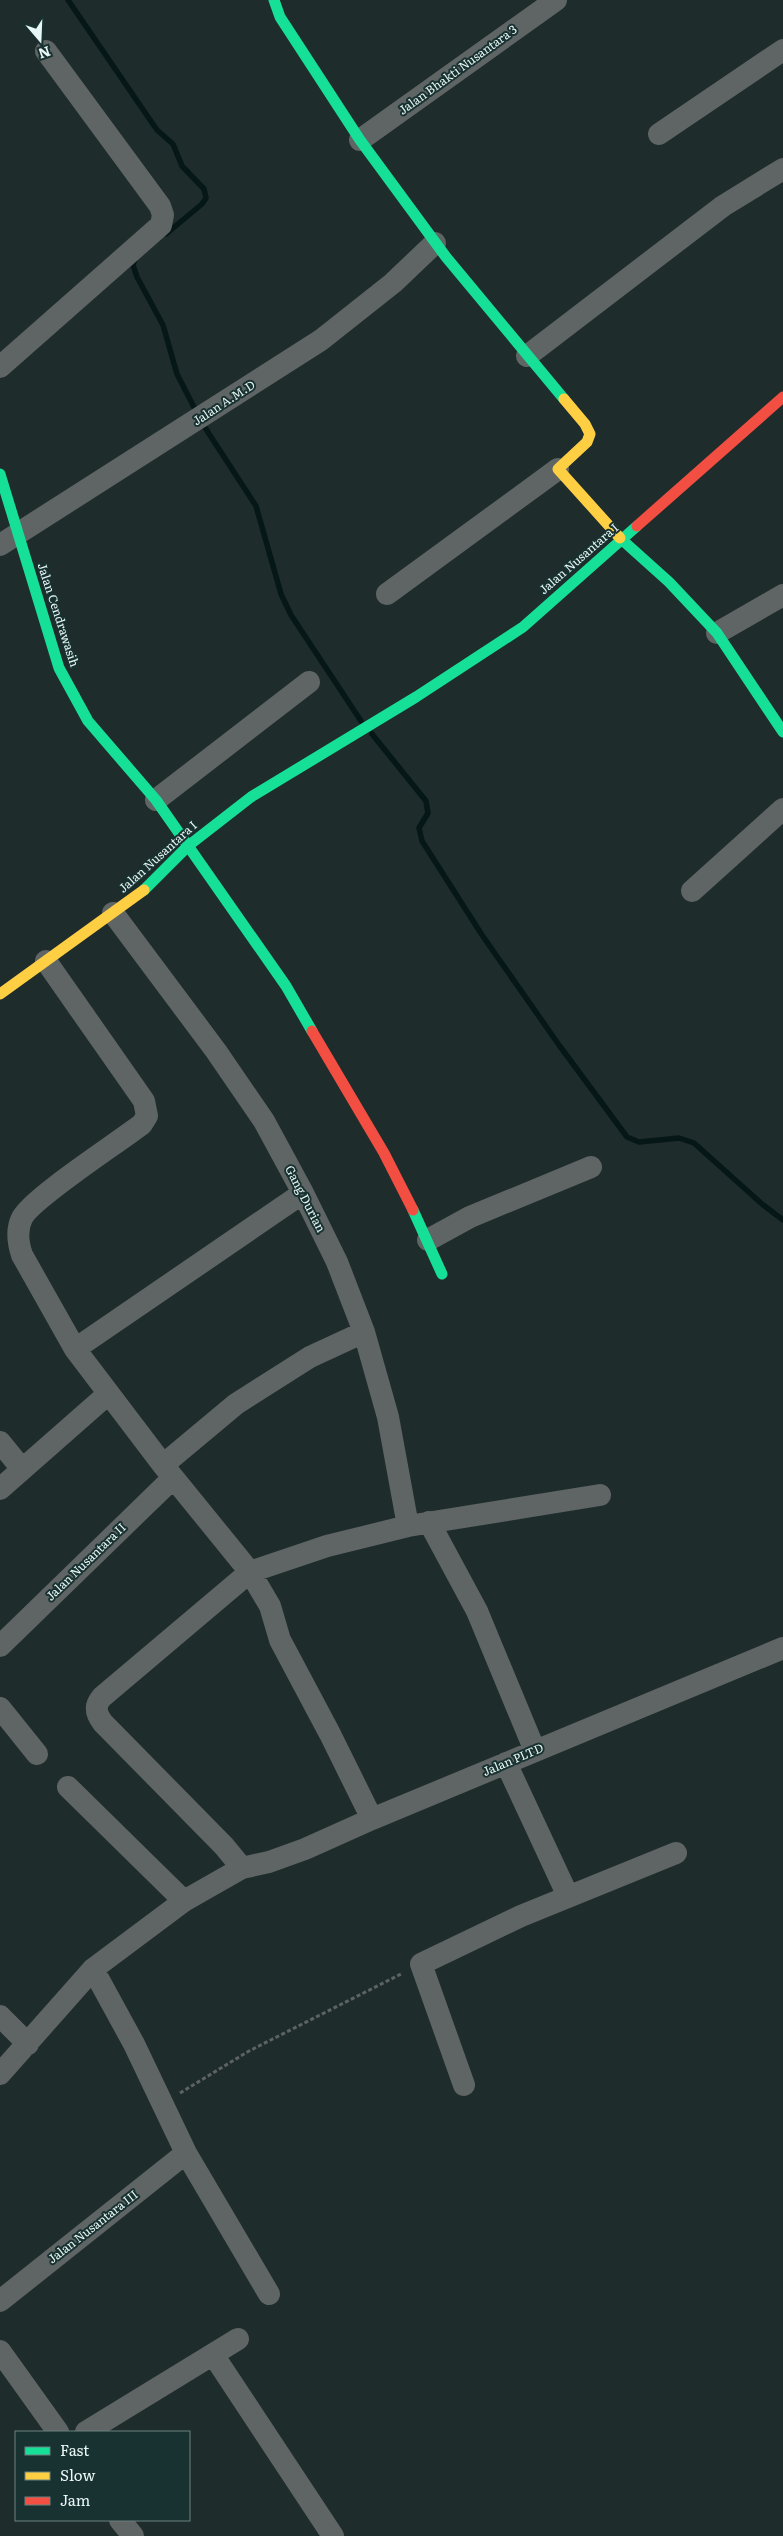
<svg xmlns="http://www.w3.org/2000/svg" width="783" height="2536" font-family="Literata,serif">
<style>
.lines{fill:none;stroke-linecap:round;stroke-linejoin:round}
.stream{stroke:#051717;stroke-width:5.5}
.path{stroke:#5d6363;stroke-width:3;stroke-dasharray:4 2.5;stroke-linecap:butt}
.street{stroke:#5f6464;stroke-width:22}
.fast{stroke:#16e098;stroke-width:11}
.slow{stroke:#ffcf43;stroke-width:11}
.jam{stroke:#f24e42;stroke-width:11}
.labels{text-anchor:middle;stroke-width:4;stroke-linejoin:round;paint-order:stroke}
.street-label{font-size:12px;fill:#e8f7f6;stroke:#183231}
</style>
<rect width="100%" height="100%" fill="#1e2c2b"/>
<g class="lines">
<!-- stream -->
<path class="stream" d="M68,0L157,130L173,144L182,166L204,189L206,198L202,204L166,234
M135,259L133,265L137,277L163,325L177,374L198,415
M202,423L256,506L281,594L291,615L361,721
M372,734L426,801L428,813L419,828L422,841L482,935L559,1045L627,1137L639,1142L679,1138L694,1143L762,1204L783,1220"/>
<!-- path -->
<path class="path" d="M180,2093L249,2051L403,1973"/>
<!-- street -->
<path class="street" d="M659,134L783,50
M360,140L556,0
M527,356L723,206L783,169
M0,367L161,225L163,215L160,206L46,51
M0,545L321,340L393,283L435,243
M387,594L558,469
M717,633L783,595
M156,800L309,682
M692,891L783,809
M113,913L216,1051L264,1121L303,1193L337,1262L364,1332L388,1417L408,1526
M46,961L144,1101L147,1116L142,1124C119,1142 32,1198 22,1218C16,1230 18,1243 22,1255L75,1349L163,1465
M428,1240L470,1217L591,1167
M364,1332L310,1357L236,1404L163,1465L250,1572L270,1606L280,1640L330,1734L372,1819
M75,1349L303,1193
M0,1442L22,1469
M0,1489L108,1394
M429,1522L477,1611L535,1751
M0,1646L172,1479
M0,1708L37,1754
M506,1763L568,1896
M68,1787L184,1901
M242,1868L224,1846L103,1723C96,1714 94,1706 102,1697L250,1572L327,1546L408,1526L600,1495
M93,1969L134,2044L186,2153L269,2294
M0,2016L28,2044
M0,2074L93,1969L184,1901L242,1868L269,1862L305,1849L372,1819L783,1648
M464,2085L421,1964L521,1916L676,1853
M0,2301L186,2153
M0,2351L58,2432
M214,2356L333,2536
M86,2432L238,2339
M120,2520L133,2536"/>
<!-- fast -->
<path class="fast" d="M274,0L280,17L360,140L446,257L564,399
M0,474L59,668L88,721L156,800L286,986L312,1031
M620,538L669,582L717,633L783,732
M144,890L188,846L251,797L416,697L523,627L637,526
M413,1210L442,1274"/>
<!-- slow -->
<path class="slow" d="M564,399L585,424L590,434L587,442L558,469L620,538
M0,994L144,890"/>
<!-- jam -->
<path class="jam" d="M637,526L783,397
M312,1031L384,1153L413,1210"/>
</g>
<g class="labels">
<!-- street labels -->
<g class="street-label">
<text transform="translate(458 70) rotate(-36)" y="4">Jalan Bhakti Nusantara 3</text>
<text transform="translate(224 403) rotate(-33)" y="4">Jalan A.M.D</text>
<text transform="translate(579 559) rotate(-41)" y="4">Jalan Nusantara I</text>
<text transform="translate(58 615) rotate(72)" y="4">Jalan Cendrawasih</text>
<text transform="translate(158 857) rotate(-42)" y="4">Jalan Nusantara I</text>
<text transform="translate(305 1199) rotate(63)" y="4">Gang Durian</text>
<text transform="translate(86 1562) rotate(-44)" y="4">Jalan Nusantara II</text>
<text transform="translate(513 1760) rotate(-23)" y="4">Jalan PLTD</text>
<text transform="translate(93 2227) rotate(-38)" y="4">Jalan Nusantara III</text>
</g>
</g>
<!-- legend -->
<rect x="15" y="2431" width="175" height="90" fill="#183231" stroke="#6b8180"/>
<rect x="25" y="2447" width="25" height="8" fill="#16e098" stroke="#6b8180"/>
<text x="60" y="2456" font-size="15" fill="#e8f7f6">Fast</text>
<rect x="25" y="2472" width="25" height="8" fill="#ffcf43" stroke="#6b8180"/>
<text x="60" y="2481" font-size="15" fill="#e8f7f6">Slow</text>
<rect x="25" y="2497" width="25" height="8" fill="#f24e42" stroke="#6b8180"/>
<text x="60" y="2506" font-size="15" fill="#e8f7f6">Jam</text>
<!-- north arrow -->
<g transform="translate(40 40) rotate(161)" stroke="#183231" stroke-width="4" paint-order="stroke">
<path d="M0-4L9 19L0 12L-9 19Z" fill="#e8f7f6"/>
<text y="-8" font-size="14" font-weight="bold" text-anchor="middle" fill="#e8f7f6">N</text>
</g>
</svg>
